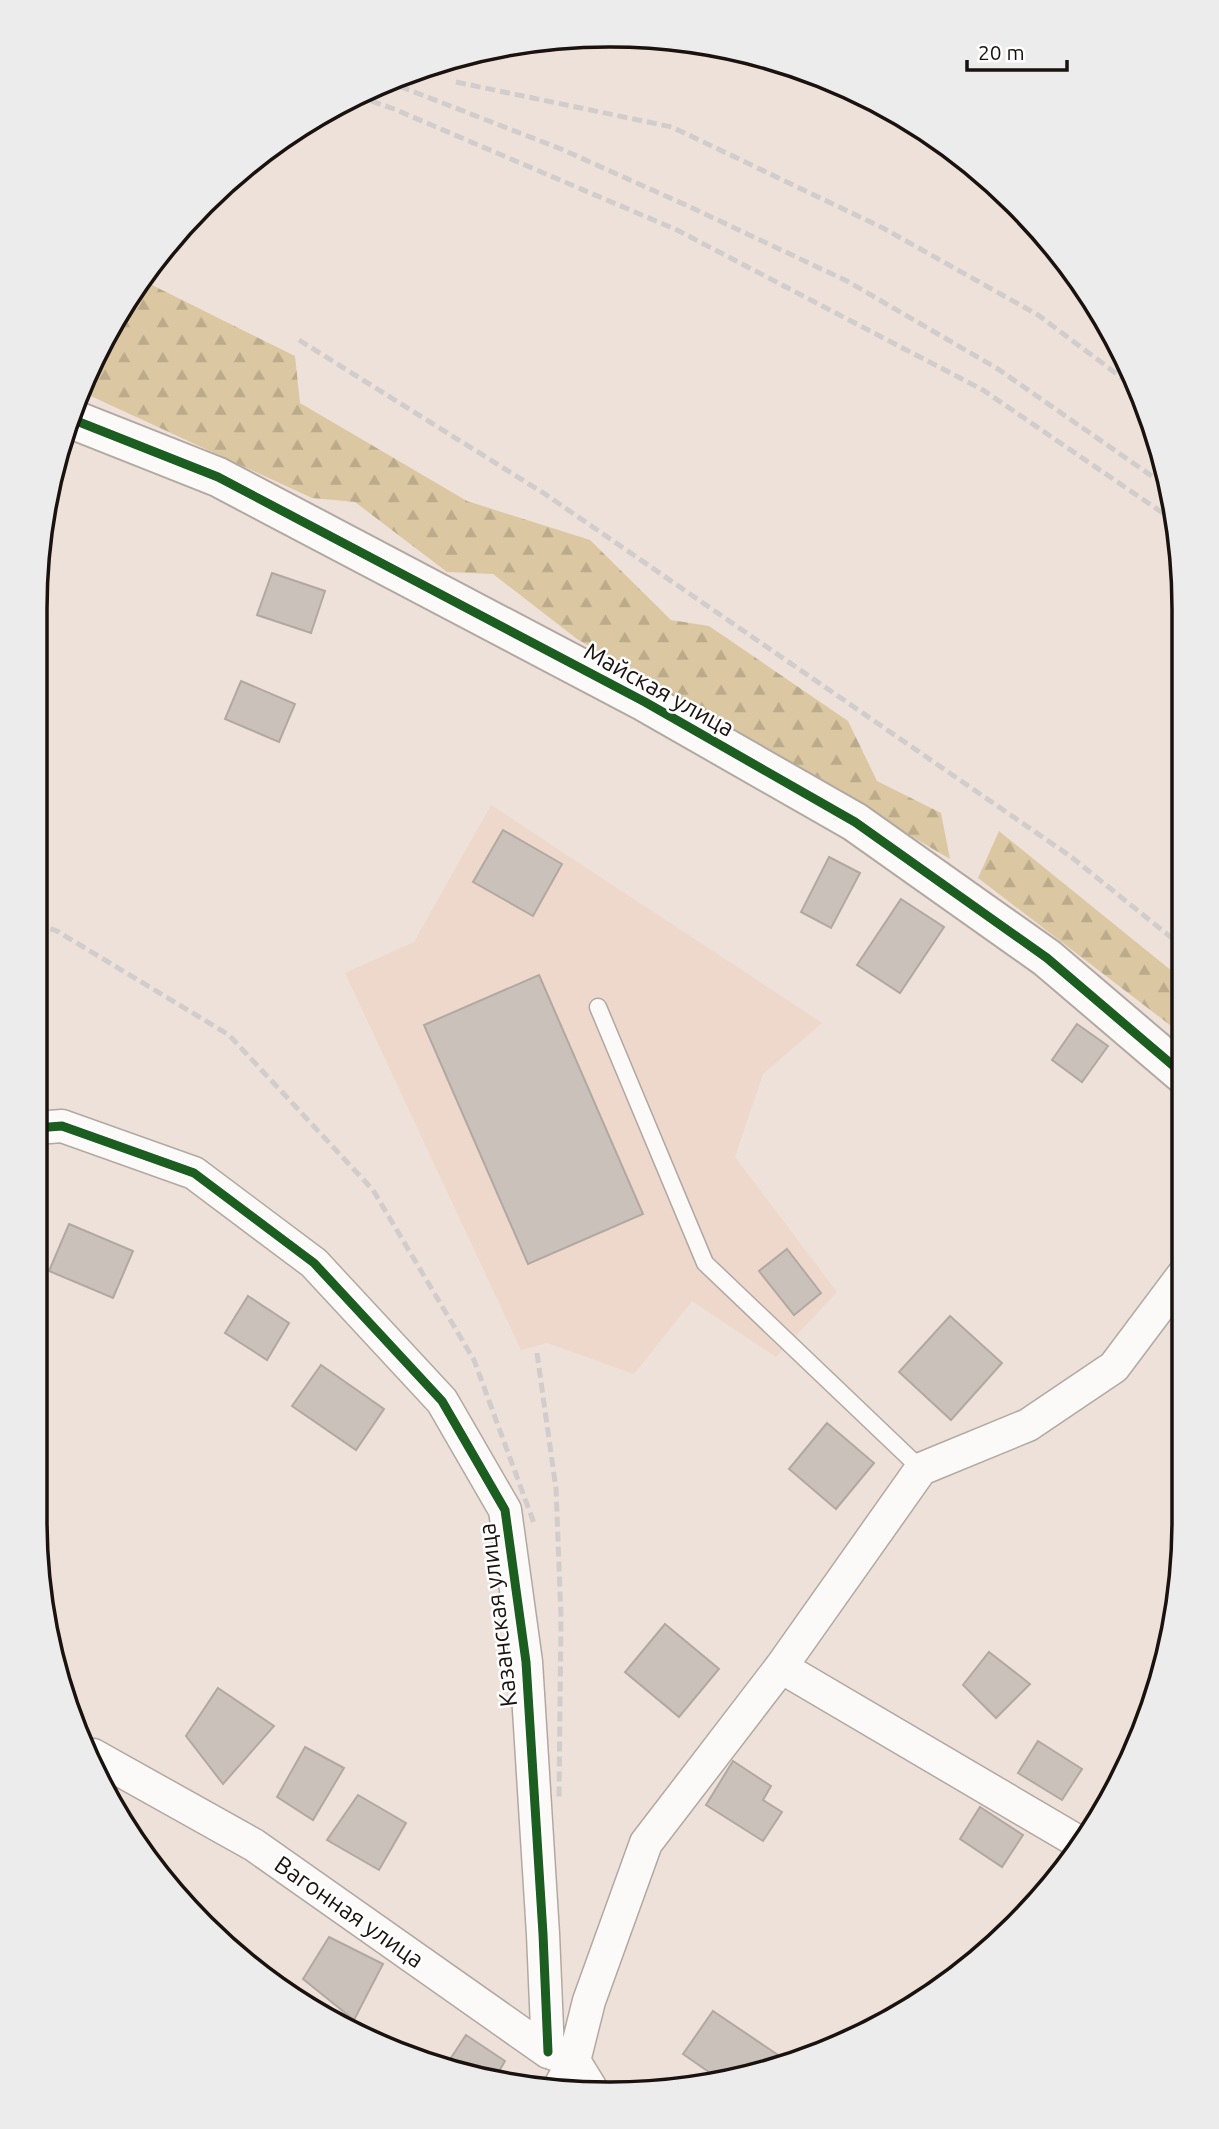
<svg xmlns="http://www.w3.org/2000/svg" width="1219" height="2129" font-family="Ubuntu,sans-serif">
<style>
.built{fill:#eed7cb}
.forest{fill:url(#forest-firs)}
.building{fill:#cac1ba;stroke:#b2a8a2;stroke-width:2}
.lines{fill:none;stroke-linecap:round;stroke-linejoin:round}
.service-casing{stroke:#b2a8a2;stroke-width:19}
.minor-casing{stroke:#b2a8a2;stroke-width:35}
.tertiary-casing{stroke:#b2a8a2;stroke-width:42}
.service{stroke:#fcfaf9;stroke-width:16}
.minor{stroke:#fcfaf9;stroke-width:32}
.tertiary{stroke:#fcfaf9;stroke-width:38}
.rail{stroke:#d1cdcc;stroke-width:5;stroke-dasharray:10 5;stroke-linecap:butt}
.cycleway-casing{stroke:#fff;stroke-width:13}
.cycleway{stroke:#1b5e20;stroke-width:9}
.labels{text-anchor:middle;stroke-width:5;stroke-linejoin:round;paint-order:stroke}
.street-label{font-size:24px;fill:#1a120e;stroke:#fff}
.rim{fill:none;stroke:#1a120e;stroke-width:3.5}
</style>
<defs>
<pattern id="forest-firs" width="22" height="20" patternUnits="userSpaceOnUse" patternTransform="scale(1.75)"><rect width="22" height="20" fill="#dbc8a3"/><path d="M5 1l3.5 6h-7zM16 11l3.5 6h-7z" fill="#bbab8b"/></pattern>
</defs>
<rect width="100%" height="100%" fill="#eee1da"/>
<!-- built -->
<path class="built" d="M491,805L822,1023L763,1074L735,1157L837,1292L776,1357L692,1301L634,1374L547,1343L521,1350L345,973L414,942Z"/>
<!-- forest -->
<path class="forest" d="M859,95L928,132L1019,207Z
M143,277L154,286L295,356L300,403L467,501L590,540L671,620L709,626L848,721L877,781L941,813L950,859L577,639L493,574L447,572L355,502L312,498L82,392L132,291Z
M999,831L1183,980V1035L978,878Z"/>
<!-- building -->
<path class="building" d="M272,573L325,591L311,633L257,615Z
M241,681L295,704L279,742L225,719Z
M503,830L562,864L533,916L473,882Z
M829,857L860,873L831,928L801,912Z
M901,899L944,927L900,993L857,965Z
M539,975L643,1214L528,1264L424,1025Z
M1077,1024L1108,1046L1082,1082L1052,1060Z
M69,1224L133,1251L113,1298L49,1271Z
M787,1249L821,1293L794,1315L759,1271Z
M248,1296L289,1323L267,1360L225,1333Z
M950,1316L1002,1363L951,1420L899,1372Z
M321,1365L384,1409L356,1450L292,1406Z
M827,1423L874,1463L836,1509L789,1469Z
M665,1624L719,1669L679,1717L625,1672Z
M989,1652L1030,1684L996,1718L963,1685Z
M218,1688L274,1726L223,1784L186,1736Z
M1038,1741L1082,1769L1062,1800L1018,1773Z
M305,1747L344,1768L313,1820L277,1797Z
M733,1761L771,1786L763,1800L782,1812L763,1841L706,1805Z
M358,1795L406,1823L379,1870L327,1840Z
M980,1807L1023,1835L1002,1867L960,1839Z
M329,1937L383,1964L354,2020L303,1979Z
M713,2011L781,2057L777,2063L716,2077L683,2054Z
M466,2035L505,2061L495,2078L460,2074L445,2067Z"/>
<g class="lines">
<defs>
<path id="service" d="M598,1007L705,1263L921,1469"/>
<path id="minor" d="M36,1128L62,1126L194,1173L314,1263L442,1401L505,1510L526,1662L543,1934L548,2052
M781,1667L1082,1844
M93,1755L254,1845L548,2052L574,2061L590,2087
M561,2084L574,2061L589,2001L646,1843L781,1667L921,1469L1028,1425L1114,1367L1183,1275"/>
<path id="tertiary" d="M69,418L218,477L645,702L855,822L1047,958L1183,1074"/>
</defs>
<!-- service casing -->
<use href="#service" class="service-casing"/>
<!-- minor casing -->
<use href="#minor" class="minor-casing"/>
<!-- tertiary casing -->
<use href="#tertiary" class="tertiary-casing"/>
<!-- service -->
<use href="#service" class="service"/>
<!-- minor -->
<use href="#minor" class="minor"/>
<!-- tertiary -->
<use href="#tertiary" class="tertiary"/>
<!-- rail -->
<path class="rail" d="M386,81L561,149L688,206L847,281L998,369L1166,486
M456,82L672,127L883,228L1038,315L1138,390
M357,96L394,109L677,230L983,390L1173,520
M299,340L545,494L1070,856L1183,947
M36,924L57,931L229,1035L373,1190L474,1360L535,1526
M537,1353L556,1489L561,1617L559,1799"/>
<defs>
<path id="cycleway" d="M69,418L218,477L645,702L855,822L1047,958L1183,1074
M36,1128L62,1126L194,1173L314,1263L442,1401L505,1510L526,1662L543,1934L548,2052"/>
</defs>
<!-- cycleway casing -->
<use href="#cycleway" class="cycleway-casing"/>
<!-- cycleway -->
<use href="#cycleway" class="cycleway"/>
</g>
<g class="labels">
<!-- street labels -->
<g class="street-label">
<text transform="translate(659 690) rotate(29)" y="8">Майская улица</text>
<text transform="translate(498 1615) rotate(-97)" y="8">Казанская улица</text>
<text transform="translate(349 1912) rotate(35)" y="8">Вагонная улица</text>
</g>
</g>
<!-- crop -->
<path d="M0 0H1219V2129H0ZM609 47H610A562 562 0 0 1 1172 609V1520A562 562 0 0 1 610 2082H609A562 562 0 0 1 47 1520V609A562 562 0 0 1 609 47Z" fill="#edecec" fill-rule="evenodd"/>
<path class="rim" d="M609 47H610A562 562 0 0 1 1172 609V1520A562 562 0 0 1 610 2082H609A562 562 0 0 1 47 1520V609A562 562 0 0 1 609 47Z"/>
<!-- scale -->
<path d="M967 60v10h100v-10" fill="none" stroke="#1a120e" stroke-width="3.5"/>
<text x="978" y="60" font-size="21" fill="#1a120e" stroke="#ffffff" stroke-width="5" paint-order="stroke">20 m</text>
</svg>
